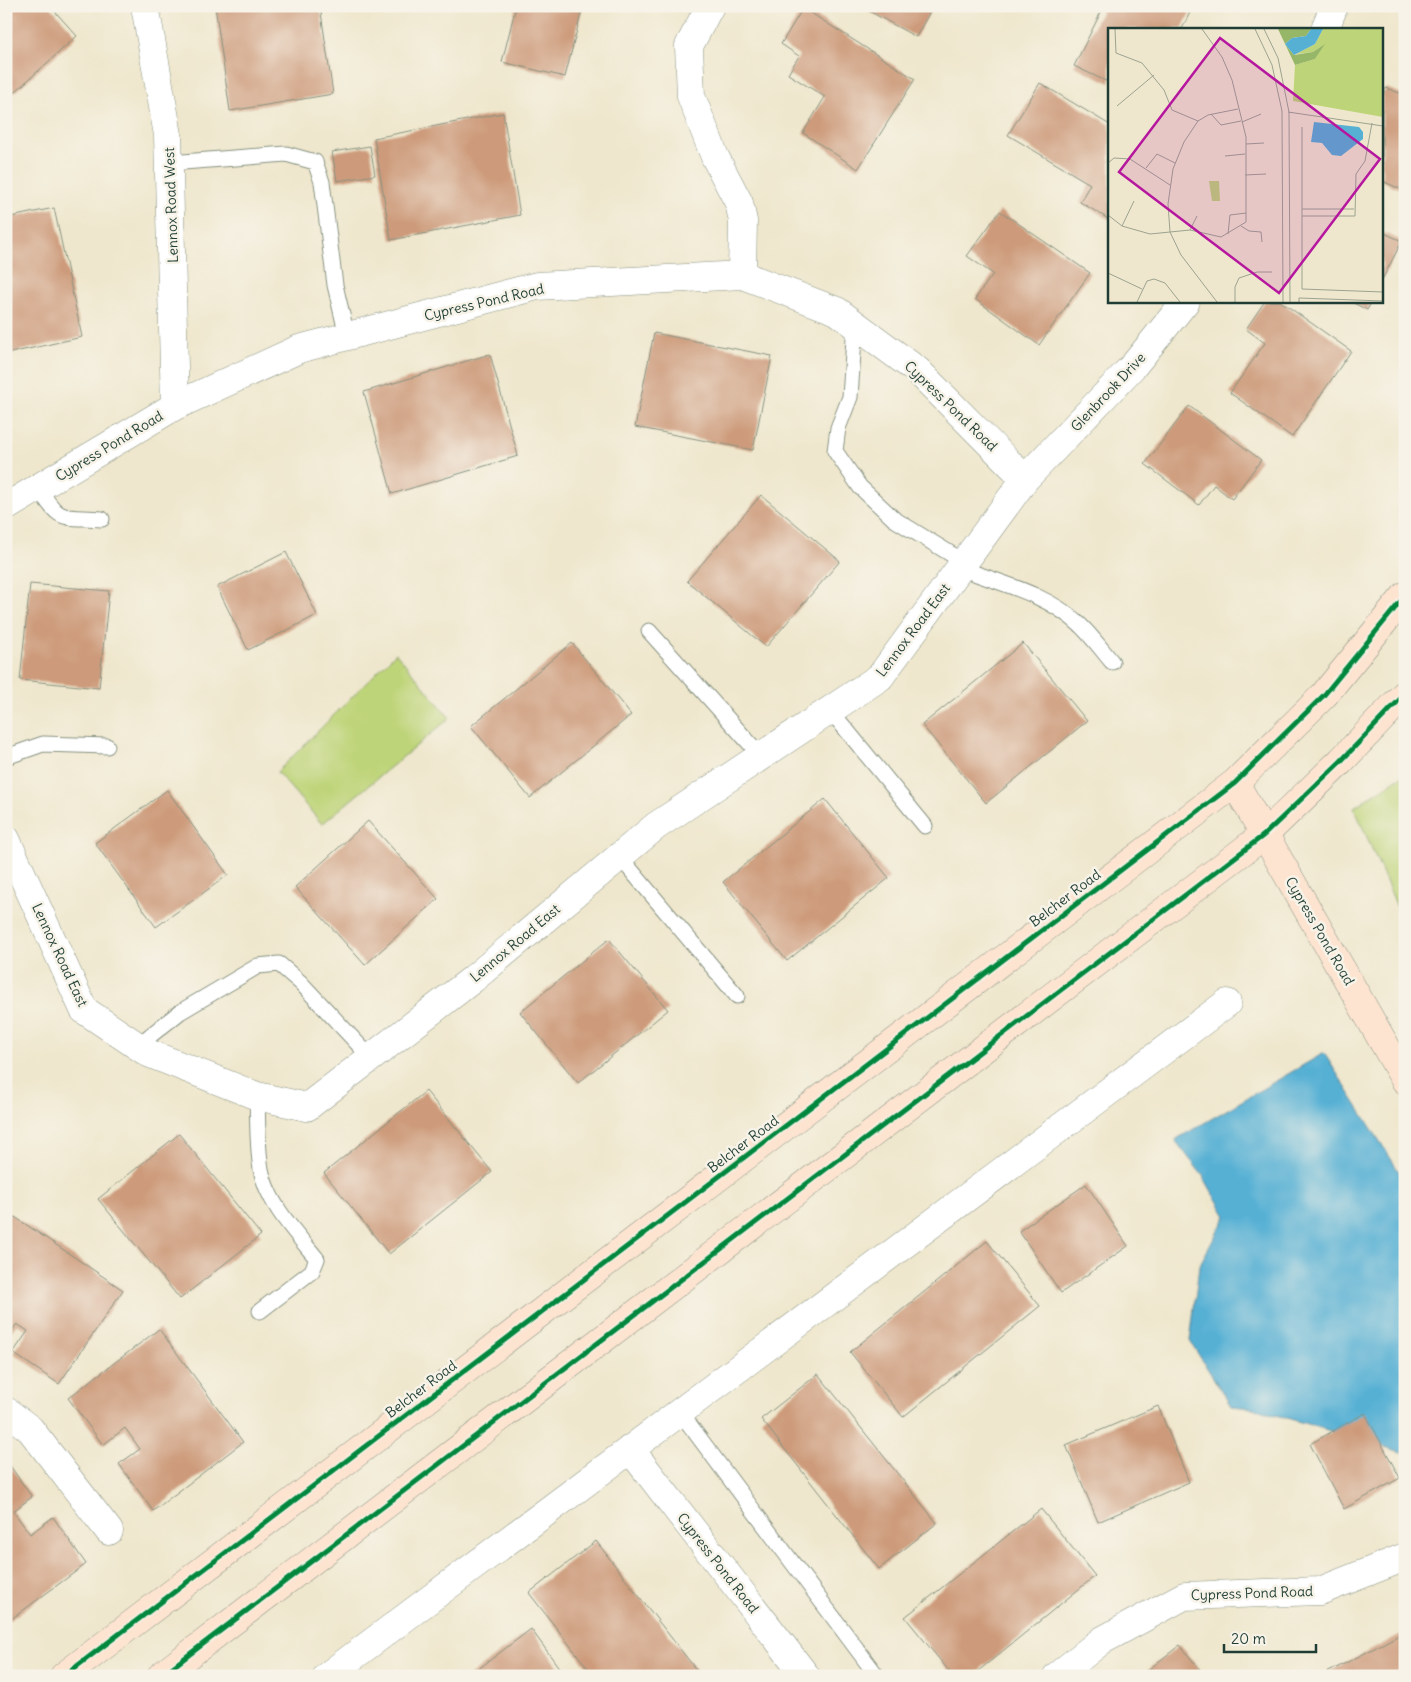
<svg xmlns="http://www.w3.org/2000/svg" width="1411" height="1682" font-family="Delius,sans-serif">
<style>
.green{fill:#bed478;stroke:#6e8856}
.water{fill:#56b0d4;stroke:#3a7684}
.building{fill:#cd9b7c}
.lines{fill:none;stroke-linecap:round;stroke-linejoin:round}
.lane-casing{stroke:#879280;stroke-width:17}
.street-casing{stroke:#879280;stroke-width:29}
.secondary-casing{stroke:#879280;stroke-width:29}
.lane{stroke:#fff;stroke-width:15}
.street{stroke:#fff;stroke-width:28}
.secondary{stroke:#fde4d1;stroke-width:28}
.cycleway-casing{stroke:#f7f3e8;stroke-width:8}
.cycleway{stroke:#00873e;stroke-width:5}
.labels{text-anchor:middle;stroke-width:5;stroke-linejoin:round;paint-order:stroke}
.street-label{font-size:14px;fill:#1f3d34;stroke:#f7f3e8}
.inset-road{fill:none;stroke:#9ca390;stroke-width:1}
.view{fill:#b5179e;fill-opacity:0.15;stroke:#b5179e;stroke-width:2.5}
.inset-edge{fill:none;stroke:#1f3d34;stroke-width:2.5}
</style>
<rect width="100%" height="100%" fill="#f7f3e8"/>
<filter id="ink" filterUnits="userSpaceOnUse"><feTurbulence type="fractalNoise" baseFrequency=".02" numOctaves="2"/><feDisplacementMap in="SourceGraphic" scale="10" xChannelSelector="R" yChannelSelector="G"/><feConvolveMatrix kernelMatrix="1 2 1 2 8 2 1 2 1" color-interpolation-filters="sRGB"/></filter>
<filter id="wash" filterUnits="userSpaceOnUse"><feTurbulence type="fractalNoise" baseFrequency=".0096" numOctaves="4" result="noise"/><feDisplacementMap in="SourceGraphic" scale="20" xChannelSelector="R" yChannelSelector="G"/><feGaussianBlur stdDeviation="1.12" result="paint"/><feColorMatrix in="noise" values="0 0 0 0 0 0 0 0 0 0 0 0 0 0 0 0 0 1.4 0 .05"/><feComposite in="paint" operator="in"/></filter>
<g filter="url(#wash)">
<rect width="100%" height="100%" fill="#efe7cd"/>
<!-- green -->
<path class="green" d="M396,653L450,718L322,824L277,772Z
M1405,774V925L1354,807Z"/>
<!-- water -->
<path class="water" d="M1324,1053L1405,1181V1453L1253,1408L1231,1406L1190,1341L1199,1266L1226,1216L1203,1176L1175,1140Z"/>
<g id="blocks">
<!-- building -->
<path class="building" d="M6,6H50L77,36L6,100Z
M215,6H320L333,94L230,111Z
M516,6H583L565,77L502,62Z
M860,6H933L916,37Z
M1104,6H1193L1182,29H1110V83L1074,66Z
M803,8L915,79L858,169L803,133L825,97L788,74L799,56L781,44Z
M1040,83L1110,125V220L1080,202L1090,184L1008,135Z
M1386,88L1405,95V191L1382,181V96Z
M503,113L520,215L391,240L374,138Z
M370,146L375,175L337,181L332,152Z
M54,208L82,337L6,354V218Z
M1000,211L1090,273L1039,345L975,299L993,274L967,256Z
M1382,232L1402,241L1382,280Z
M1265,301H1280L1351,351L1292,437L1230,393L1265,343L1246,329Z
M1350,301H1372L1367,310Z
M654,333L772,356L753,450L635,427Z
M490,354L518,456L392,494L364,392Z
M1189,406L1261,460L1232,499L1214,485L1199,505L1145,464Z
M761,495L840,561L766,647L687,581Z
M286,552L317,615L248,650L217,587Z
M30,584L109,591L99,688L20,680Z
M572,643L631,715L530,798L471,726Z
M1023,643L1087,721L986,803L922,725Z
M167,790L228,875L156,927L95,843Z
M825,799L889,878L787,961L723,882Z
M368,821L438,899L365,965L295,887Z
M609,939L668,1010L578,1083L520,1012Z
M426,1091L492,1172L389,1254L324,1173Z
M179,1134L261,1235L180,1299L98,1199Z
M1086,1184L1128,1246L1061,1293L1019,1231Z
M6,1211L123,1290L59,1384L13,1353L28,1331L17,1324L6,1338Z
M987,1241L1040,1306L903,1417L850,1352Z
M159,1329L243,1442L153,1511L119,1464L140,1449L125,1428L103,1445L68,1398Z
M818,1374L937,1523L879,1569L761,1419Z
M1158,1406L1189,1482L1098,1522L1066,1445Z
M1365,1413L1400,1478L1344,1509L1310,1444Z
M6,1460L32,1497L13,1511L30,1534L53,1517L86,1564L6,1623Z
M1041,1509L1095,1576L972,1676H953L905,1617Z
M596,1541L701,1676H594L529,1593Z
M531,1629L565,1676H469Z
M1405,1632V1676H1321Z
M1180,1645L1205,1676H1140Z"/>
</g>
</g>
<g filter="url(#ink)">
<use href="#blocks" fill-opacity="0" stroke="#879280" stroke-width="1"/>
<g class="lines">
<defs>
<path id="lane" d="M170,163L286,154L315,162L322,182L335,285L347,336
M855,324L850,397L838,428L835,451L860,487L894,519L964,562
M39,488C60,524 63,516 102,519
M960,568C1000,583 1047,594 1079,624C1091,635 1101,649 1112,662
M649,631L761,756
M830,710L925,826
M6,757L43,744L107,746
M619,856L737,996
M136,1047L180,1012L258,966L279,964L301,983L371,1058
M257,1096C258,1120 257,1145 261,1169C267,1203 296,1233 317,1259L312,1271L260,1311
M680,1412L877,1676"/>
<path id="street" d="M145,6L168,135L175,406
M710,6L689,46L691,96L715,157L739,203L743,221L742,275
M1325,29L1334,6
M6,507L175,406L299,349L537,286L742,275L837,311L918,371L1025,479
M6,839L84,1010L148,1053L257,1096L307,1107L473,979L656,826L880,677L1025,479L1134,365L1186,301
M6,1411L30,1429L109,1531
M630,1449L806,1676
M327,1676L1227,1003
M1057,1676L1101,1641L1184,1596L1320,1591L1405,1557"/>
<path id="secondary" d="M1235,783L1405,1080
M64,1676L1235,783L1324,695L1405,596
M161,1676L1264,835L1341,761L1405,694"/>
</defs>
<!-- lane casing -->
<use href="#lane" class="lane-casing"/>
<!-- street casing -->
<use href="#street" class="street-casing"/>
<!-- secondary casing -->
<use href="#secondary" class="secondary-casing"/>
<!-- lane -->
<use href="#lane" class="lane"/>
<!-- street -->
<use href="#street" class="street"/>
<!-- secondary -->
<use href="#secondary" class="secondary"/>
<defs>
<path id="cycleway" d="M64,1676L1235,783L1324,695L1405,596
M161,1676L1264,835L1341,761L1405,694"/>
</defs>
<!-- cycleway casing -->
<use href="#cycleway" class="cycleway-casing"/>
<!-- cycleway -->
<use href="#cycleway" class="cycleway"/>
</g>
</g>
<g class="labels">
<!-- street labels -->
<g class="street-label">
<text transform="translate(171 205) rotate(-92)" y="5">Lennox Road West</text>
<text transform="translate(484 302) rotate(-13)" y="5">Cypress Pond Road</text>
<text transform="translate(1108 392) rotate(-47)" y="5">Glenbrook Drive</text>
<text transform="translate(951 406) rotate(44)" y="5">Cypress Pond Road</text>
<text transform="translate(109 446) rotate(-31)" y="5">Cypress Pond Road</text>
<text transform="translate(913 630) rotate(-53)" y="5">Lennox Road East</text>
<text transform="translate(1065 898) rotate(-37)" y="5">Belcher Road</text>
<text transform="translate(1320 931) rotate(60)" y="5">Cypress Pond Road</text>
<text transform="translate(515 943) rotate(-40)" y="5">Lennox Road East</text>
<text transform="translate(60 955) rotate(65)" y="5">Lennox Road East</text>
<text transform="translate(743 1144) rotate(-37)" y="5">Belcher Road</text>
<text transform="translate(421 1389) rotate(-37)" y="5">Belcher Road</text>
<text transform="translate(718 1563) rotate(52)" y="5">Cypress Pond Road</text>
<text transform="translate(1252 1593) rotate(-2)" y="5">Cypress Pond Road</text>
</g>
</g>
<!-- overview -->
<g transform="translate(1108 28)">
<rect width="275" height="275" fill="#efe7cd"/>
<path d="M215,1H275V89L185,73L187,37L207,31L216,17L205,24L188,26L207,16ZM101,153H111L112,173H104Z" fill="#bed478"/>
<path d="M170,1H203L198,8L184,10L177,16L186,27L205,24L217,16L207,31L187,37Z" fill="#96b668"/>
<path d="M203,1H215L207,16L186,27L177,16L184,10L198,8ZM206,94L251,99L255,104V111L233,128L224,127L214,115L203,114Z" fill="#56b0d4"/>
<path class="inset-road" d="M7,1L8,25L34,35L56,62L64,82L90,93M147,1L164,37L174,83L175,274M156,1L170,30L181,84L182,274M9,78L46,47M180,84L275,98M103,86L113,97L133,93M134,94L153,86M194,99V261L275,264M138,116L156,115M117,128L137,126M0,135L6,130L22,131L62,157M38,140L49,126L67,135M137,147L158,146M194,181H246M0,187L14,198L42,206L82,202L113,209L138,194V109L124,52L114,29L94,1M194,188H247L248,146L257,133L264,95M14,198L26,173M133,198L141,203L153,204L154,214M82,202L89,188M120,206L122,187L138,185M0,245L34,261M29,274L39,253L46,251L57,255L72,274M109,274L73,227L62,204L60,176L65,141L76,114L90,93L100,87L130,81M127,274V259L131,250L149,244H164M191,274V270L275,273"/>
<path class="view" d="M112,10L272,131L171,265L11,144Z"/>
<rect width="275" height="275" class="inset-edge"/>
</g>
<!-- margin -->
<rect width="1411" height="1682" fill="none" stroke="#f7f3e8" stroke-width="25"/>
<!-- scale -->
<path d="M1224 1644v8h92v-8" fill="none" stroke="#1f3d34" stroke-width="2.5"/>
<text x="1231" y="1644" font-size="15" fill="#1f3d34" stroke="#f7f3e8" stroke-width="4" paint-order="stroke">20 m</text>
</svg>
